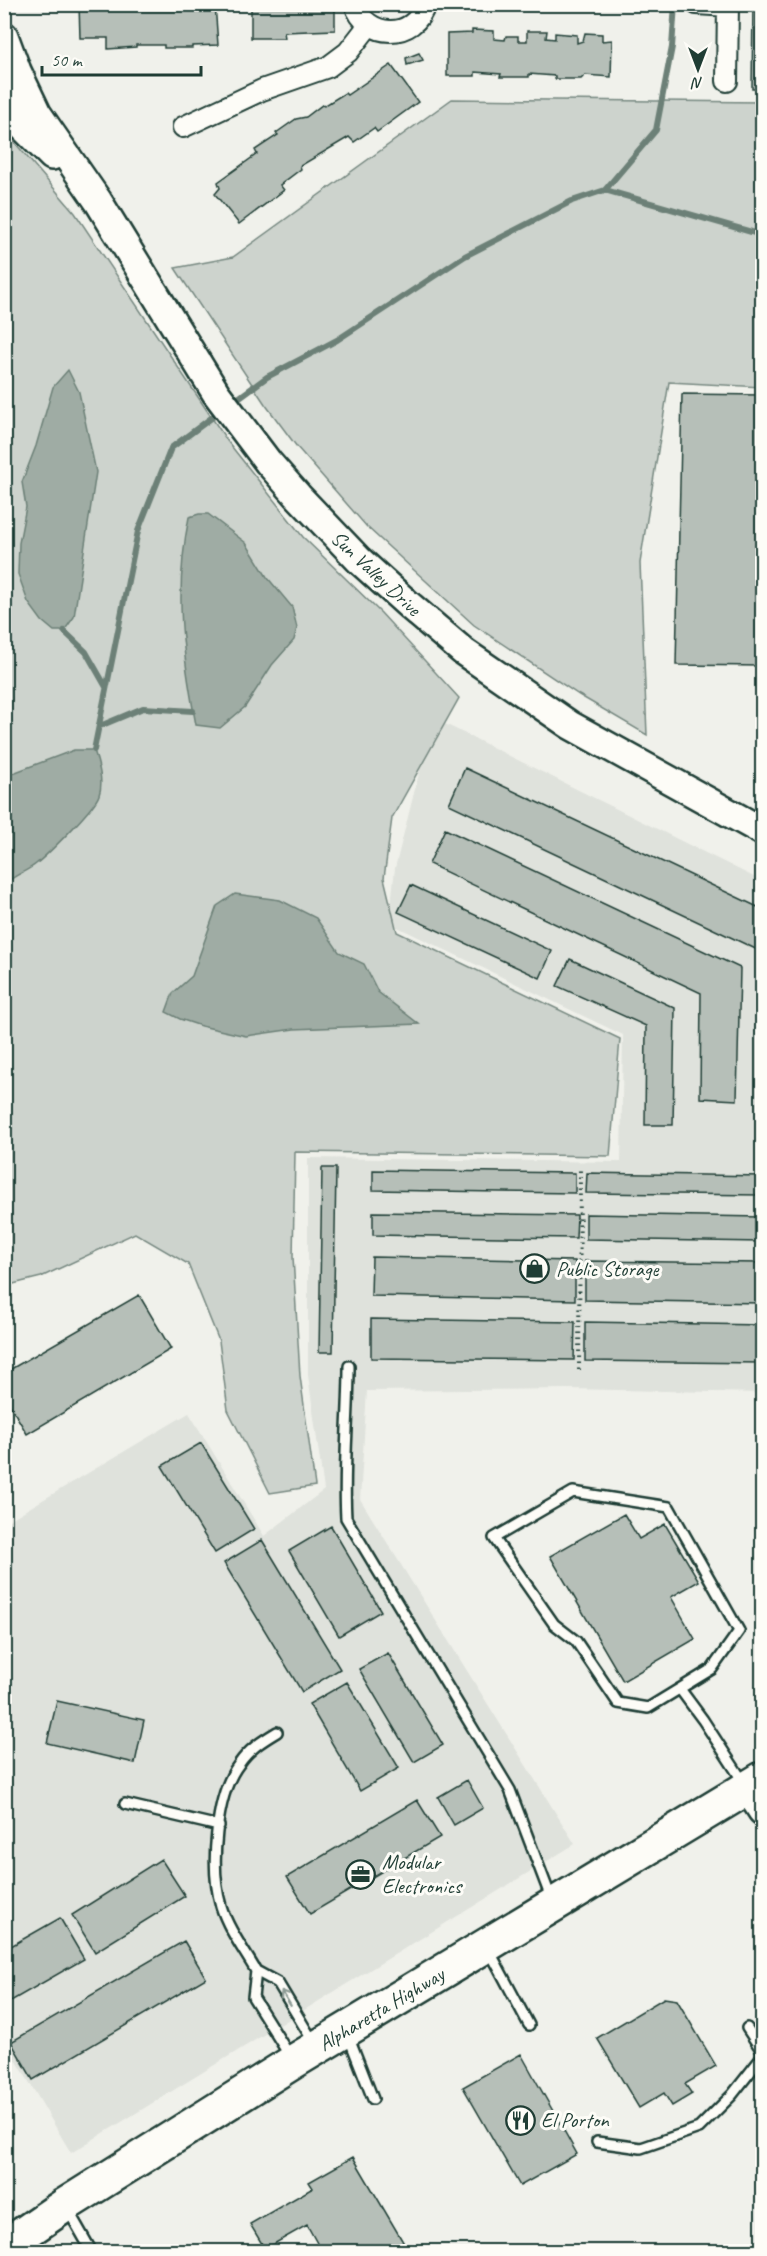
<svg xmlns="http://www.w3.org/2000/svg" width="767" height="2256" font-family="Caveat,sans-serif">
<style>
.built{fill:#dfe2dc}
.green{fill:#cdd3cd;stroke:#768880;stroke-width:1.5}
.water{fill:#9faca4;stroke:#6c8077;stroke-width:1.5}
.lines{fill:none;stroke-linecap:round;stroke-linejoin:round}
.stream{stroke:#6c8077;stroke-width:6}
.building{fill:#b6bfb8;stroke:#1f3d34;stroke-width:1.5}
.lane-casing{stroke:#1f3d34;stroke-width:14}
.street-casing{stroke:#1f3d34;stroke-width:24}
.secondary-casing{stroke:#1f3d34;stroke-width:32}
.highway-casing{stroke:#1f3d34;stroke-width:38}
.path{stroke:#1f3d34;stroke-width:4;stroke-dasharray:1.5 4.5;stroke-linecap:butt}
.lane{stroke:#fdfcf7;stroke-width:9}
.street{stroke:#fdfcf7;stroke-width:20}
.secondary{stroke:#fdfcf7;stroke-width:27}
.highway{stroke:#fdfcf7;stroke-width:33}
.oneway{stroke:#8e9c96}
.labels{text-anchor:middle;stroke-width:6;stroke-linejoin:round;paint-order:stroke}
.street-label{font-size:21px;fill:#1f3d34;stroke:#fdfcf7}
.poi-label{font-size:21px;fill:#1f3d34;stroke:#fdfcf7;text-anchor:start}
</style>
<rect width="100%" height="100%" fill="#f0f1eb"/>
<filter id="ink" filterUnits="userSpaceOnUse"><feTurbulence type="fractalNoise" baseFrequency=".0167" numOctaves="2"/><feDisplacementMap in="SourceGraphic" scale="12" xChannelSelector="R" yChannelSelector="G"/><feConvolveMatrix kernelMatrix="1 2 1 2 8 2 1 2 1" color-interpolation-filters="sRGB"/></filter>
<g filter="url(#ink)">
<!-- built -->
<path class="built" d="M433,718L762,881V1393L567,1389L367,1391L360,1499L575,1844L71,2153L5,2041L4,1523L189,1413L264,1536L324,1490L308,1375V1158L621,1162L623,1035L389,923L395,868Z"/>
<!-- green -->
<path class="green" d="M452,99L762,102V387L669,382L640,563L647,735L579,695L474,625L367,527L297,447L265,404L175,268L233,257Z
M4,130L75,213L228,442L303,537L381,613L459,698L392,818L384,878L397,932L620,1039L610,1156L295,1152L293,1257L300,1376L315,1486L270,1493L228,1410L219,1341L188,1264L135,1233L41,1277L5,1286Z"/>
<!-- water -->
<path class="water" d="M68,370L79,392L96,472L74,617L64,631H54L42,621L28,602L18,574L19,543L26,507L22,482L36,446L53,387Z
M199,514H208L246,543L267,577L292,607L297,628L294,640L272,665L245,707L220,728L196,725C182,650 174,593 189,517Z
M74,750H94C98,763 104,781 99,795C95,808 48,854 36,864C26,872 14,875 5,884V774L13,773Z
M235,894L280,900L316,918L339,952L364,964L378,992L419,1024L294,1029L246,1036L201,1026L180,1019L166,1012L173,993L192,976L217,906Z"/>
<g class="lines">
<!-- stream -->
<path class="stream" d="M605,190L762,235
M233,402L267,377L337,340L465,256L572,201L605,190L656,130L672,47L675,4
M64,631L86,652L106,687
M100,726L143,708L193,711
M94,750L138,531L171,448L222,410"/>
</g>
<!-- building -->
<path class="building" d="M79,4H215L218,45L192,46V48H164V45H136V47L108,49V38H80Z
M251,4H335V30L284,32L285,38H251Z
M753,4H762V89H752Z
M472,30L494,31V39L505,40L506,36H518V41H527V31H547L546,38L555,39V33L577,35V43L583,41L585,33L602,34V41L612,40L611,77L585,75L581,79H555V76L529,74V77H500L501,74L475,72V76H447V34L472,33Z
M419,53L423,60L407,65L406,58Z
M391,65L418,102L377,132L374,128L354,142L349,137L300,166L301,169L280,185L284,190L239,224L215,194L220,188L218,182L257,154L255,150L278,135L276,133L296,119L306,117L322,105L324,106L345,93L347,95Z
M682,394L762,395V666L676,665Z
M465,768L762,909V952L449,804Z
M445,829L740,968L737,1100L700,1098L701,993L429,864Z
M411,885L552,951L540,978L398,912Z
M570,959L675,1008L673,1125H645L646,1026L557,986Z
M322,1168H336L333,1352H319Z
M373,1170L575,1173V1193L373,1190Z
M587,1173L762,1176V1195L586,1193Z
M373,1212L577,1215L576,1238L373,1235Z
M586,1214L762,1217V1242L586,1239Z
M372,1257L575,1261V1300L371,1296Z
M585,1261L762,1263V1303L585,1300Z
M139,1295L171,1349L27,1434L4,1395V1373Z
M371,1319L575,1322L574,1360L371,1358Z
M585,1322L762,1325V1363L585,1361Z
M201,1443L254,1529L215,1553L162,1466Z
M624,1514L639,1539L665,1524L699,1581L671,1597L695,1639L623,1681L550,1556Z
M331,1526L381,1611L339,1636L289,1551Z
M262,1540L340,1669L302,1692L224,1563Z
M388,1653L443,1745L414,1762L359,1669Z
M347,1682L399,1768L360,1791L309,1704Z
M57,1701L144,1720L135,1763L47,1743Z
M467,1780L483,1808L454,1825L438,1797Z
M417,1800L440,1837L310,1914L287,1877Z
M161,1859L185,1896L95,1952L72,1915Z
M60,1918L84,1959L4,2005V1950Z
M184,1941L206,1978L33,2080L11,2042Z
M664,1998L677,2000L716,2066L685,2084L692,2094L672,2106L664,2093L639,2108L597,2038Z
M521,2054L577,2154L520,2186L463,2087Z
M353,2157L409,2252H322L307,2225L265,2249L250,2224L313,2188L309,2182Z"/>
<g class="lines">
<defs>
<path id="lane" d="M349,1366C349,1417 343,1467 346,1518L510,1790L551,1898
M573,1492L669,1507L739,1631L712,1669L648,1708L618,1703L576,1641L554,1624L494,1538Z
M680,1689L703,1720L744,1783
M125,1804L219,1826
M489,1950L529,2025
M256,1971C244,1950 228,1929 221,1906C210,1869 215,1795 239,1764C249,1749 262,1741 277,1732
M747,2028L762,2051
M348,2035L373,2099
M291,2058L253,1997L256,1971L278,1983L314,2043
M597,2142L641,2148L699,2128L732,2095L762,2057
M68,2210L92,2252"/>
<path id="street" d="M355,4C365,39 415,41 425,4
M697,4L728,6
M727,81L728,4
M183,127L262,90L328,67L348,52L369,25"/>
<path id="secondary" d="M4,36L17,71L37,113L98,201L216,393L268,462L298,496L359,560L410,606L464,652L570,725L762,831
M4,104L20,124L52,156
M747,1788L762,1811"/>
<path id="highway" d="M4,2247L65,2205L293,2062L762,1779"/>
</defs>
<!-- lane casing -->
<use href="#lane" class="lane-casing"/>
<!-- street casing -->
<use href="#street" class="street-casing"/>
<!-- secondary casing -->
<use href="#secondary" class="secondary-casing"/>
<!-- highway casing -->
<use href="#highway" class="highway-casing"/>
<!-- path -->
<path class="path" d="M579,1370L580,1167"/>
<!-- lane -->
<use href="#lane" class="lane"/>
<!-- street -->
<use href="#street" class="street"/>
<!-- secondary -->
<use href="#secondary" class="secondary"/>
<!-- highway -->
<use href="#highway" class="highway"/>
</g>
<!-- one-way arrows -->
<defs><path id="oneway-shaft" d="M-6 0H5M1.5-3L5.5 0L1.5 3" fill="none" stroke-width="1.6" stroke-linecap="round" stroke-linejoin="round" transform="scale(1.5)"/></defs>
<use class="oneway" href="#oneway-shaft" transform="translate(286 1998) rotate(-121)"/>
</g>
<!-- icons -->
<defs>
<symbol id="shop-ring" viewBox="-11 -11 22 22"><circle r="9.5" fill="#fdfcf7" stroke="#1f3d34" stroke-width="1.5"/><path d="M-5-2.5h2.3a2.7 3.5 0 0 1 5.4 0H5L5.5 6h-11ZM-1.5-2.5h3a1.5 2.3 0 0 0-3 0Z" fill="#1f3d34"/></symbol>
<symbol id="office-ring" viewBox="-11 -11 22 22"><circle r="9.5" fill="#fdfcf7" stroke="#1f3d34" stroke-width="1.5"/><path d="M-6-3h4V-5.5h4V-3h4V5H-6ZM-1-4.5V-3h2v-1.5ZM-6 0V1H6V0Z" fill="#1f3d34"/></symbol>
<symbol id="restaurant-ring" viewBox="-11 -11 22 22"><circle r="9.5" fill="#fdfcf7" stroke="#1f3d34" stroke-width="1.5"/><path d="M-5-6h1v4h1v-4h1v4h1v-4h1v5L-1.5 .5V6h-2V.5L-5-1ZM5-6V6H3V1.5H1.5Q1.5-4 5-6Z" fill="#1f3d34"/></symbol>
</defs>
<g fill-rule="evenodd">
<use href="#shop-ring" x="518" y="1252" width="33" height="33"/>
<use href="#office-ring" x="344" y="1858" width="33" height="33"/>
<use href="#restaurant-ring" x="504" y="2104" width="33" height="33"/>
</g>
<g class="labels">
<!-- street labels -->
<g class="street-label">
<text transform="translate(376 573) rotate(43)" y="7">Sun Valley Drive</text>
<text transform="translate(381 2009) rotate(-31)" y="7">Alpharetta Highway</text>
</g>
<!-- poi labels -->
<g class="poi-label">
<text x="556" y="1276">Public Storage</text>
<text x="382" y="1869">Modular<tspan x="382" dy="24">Electronics</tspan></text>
<text x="541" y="2127">El Porton</text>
</g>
</g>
<!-- margin -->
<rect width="767" height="2256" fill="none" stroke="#fdfcf7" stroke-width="24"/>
<rect x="12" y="12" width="743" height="2232" fill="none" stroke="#1f3d34" stroke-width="2" filter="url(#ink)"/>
<!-- north arrow -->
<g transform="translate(698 69) rotate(180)" stroke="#fdfcf7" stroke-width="4.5" paint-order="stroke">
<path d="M0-4.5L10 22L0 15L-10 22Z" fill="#1f3d34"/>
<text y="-9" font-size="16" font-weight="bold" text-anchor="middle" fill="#1f3d34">N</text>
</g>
<!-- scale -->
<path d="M42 66v9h159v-9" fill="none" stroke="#1f3d34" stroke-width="3"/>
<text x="51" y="66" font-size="18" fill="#1f3d34" stroke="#fdfcf7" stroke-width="4.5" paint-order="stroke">50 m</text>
</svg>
